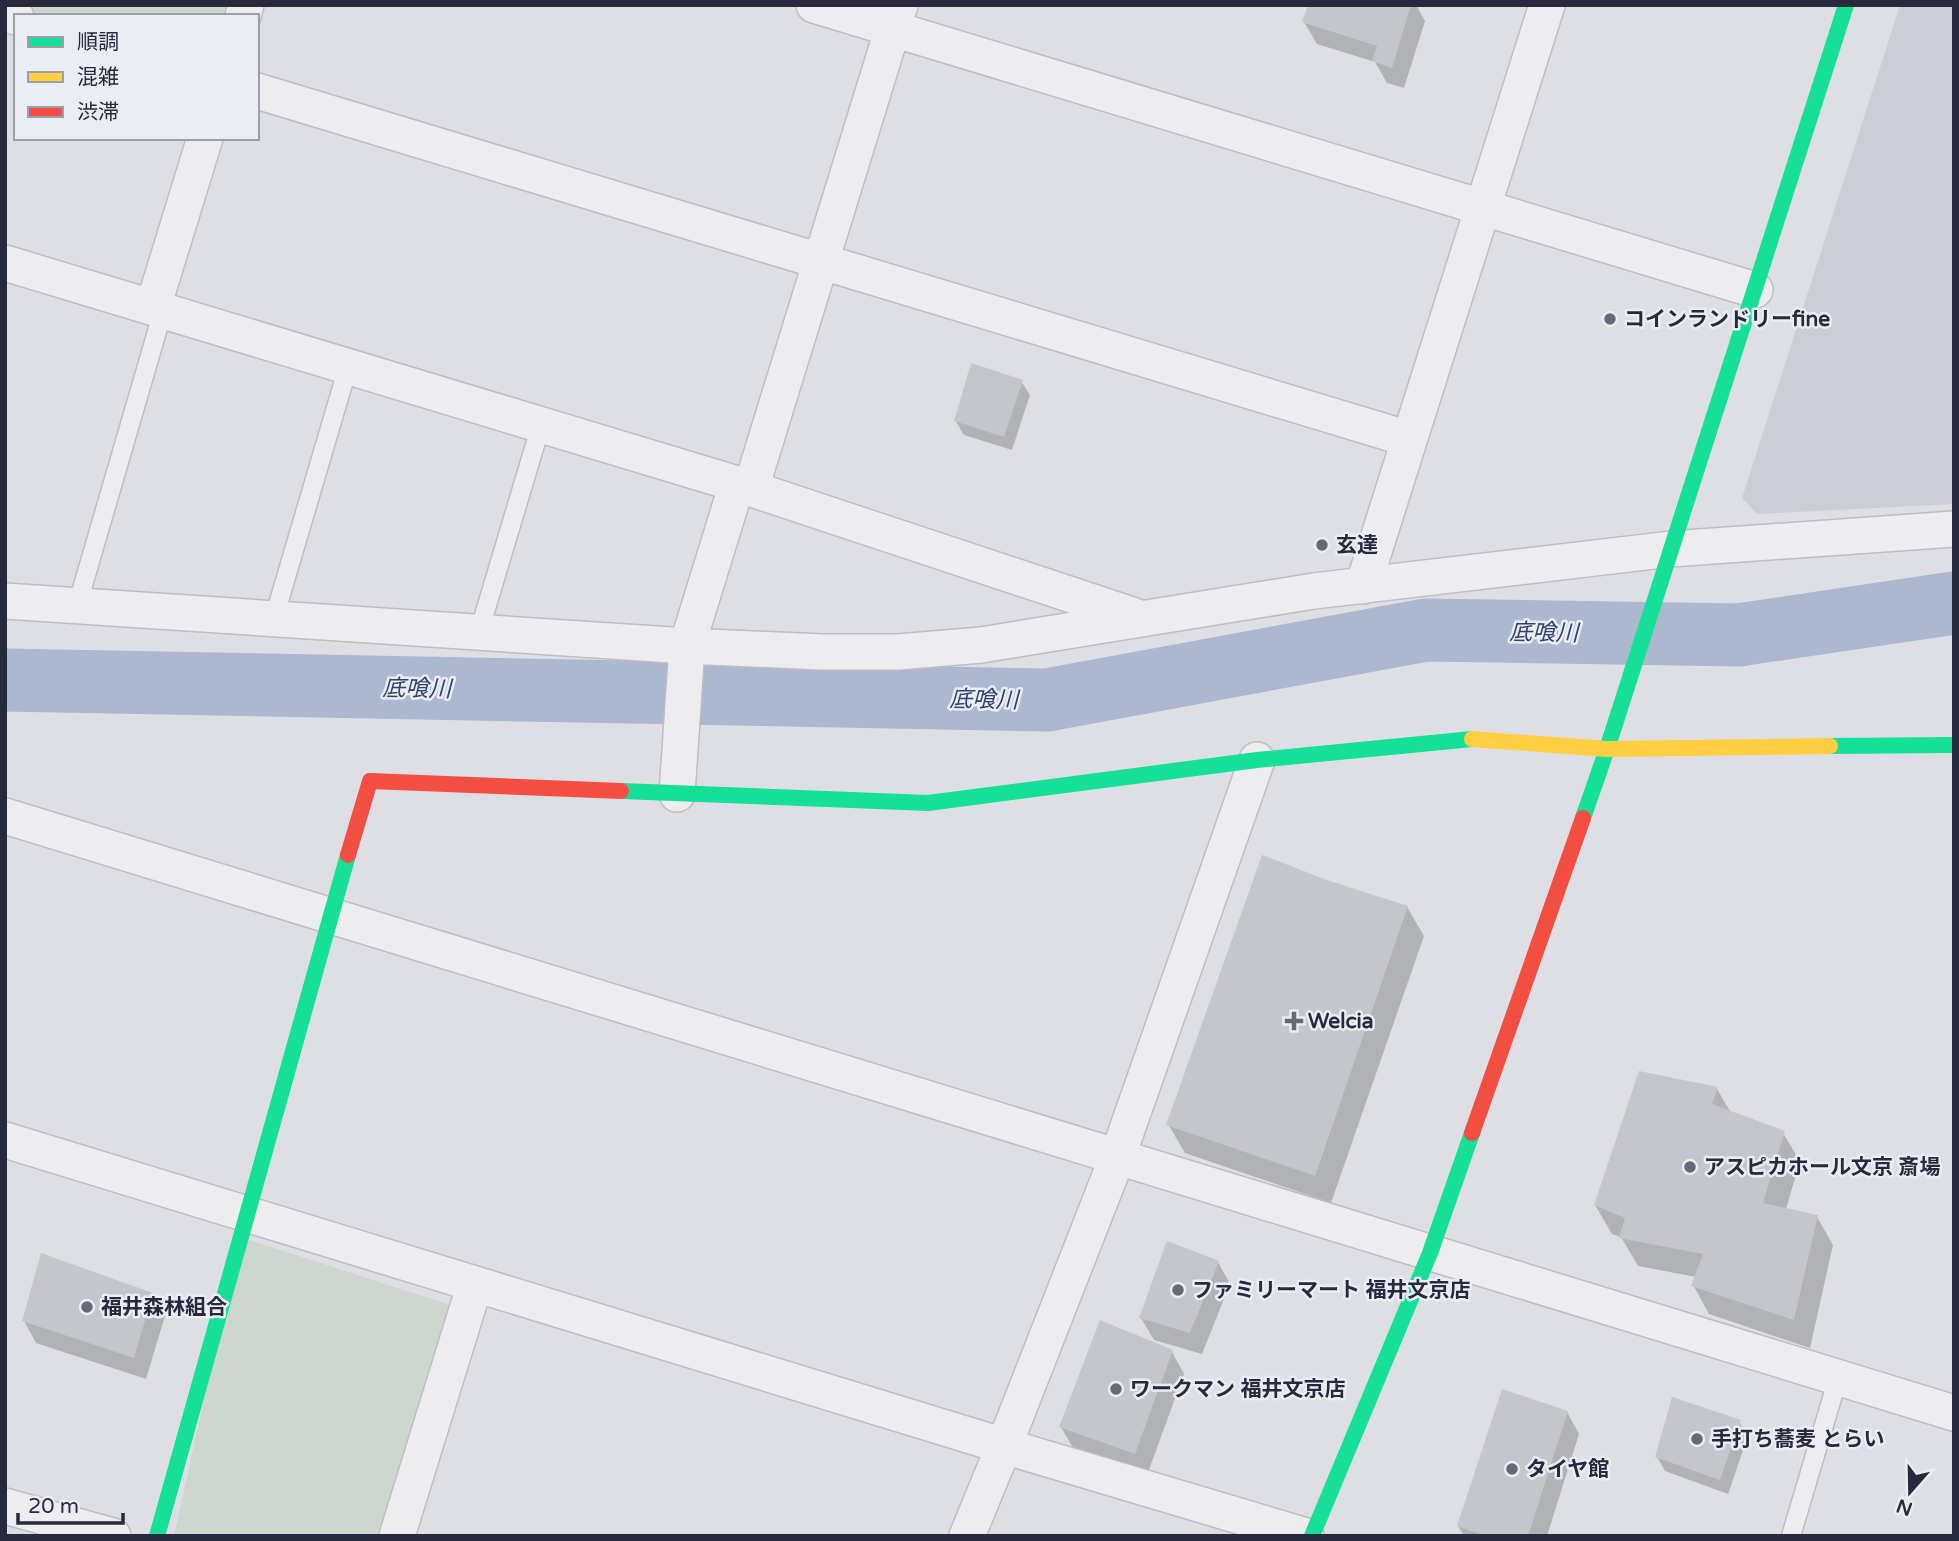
<svg xmlns="http://www.w3.org/2000/svg" width="1959" height="1541" font-family="'Varela Round','Noto Sans JP',sans-serif">
<style>
.built{fill:#ccced7}
.green{fill:#cdd7cf}
.shadow{fill:#0003}
.lines{fill:none;stroke-linecap:round;stroke-linejoin:round}
.river{stroke:#acb7d0;stroke-width:63}
.building{fill:#c4c6cb}
.lane-casing{stroke:#bdbdc2;stroke-width:21}
.street-casing{stroke:#bdbdc2;stroke-width:38}
.lane{stroke:#ededf0;stroke-width:18}
.street{stroke:#ededf0;stroke-width:35}
.fast{stroke:#16e098;stroke-width:16}
.slow{stroke:#ffcf43;stroke-width:16}
.jam{stroke:#f24e42;stroke-width:16}
.poi-dot{fill:#666977;stroke:#ebedf4;stroke-width:2.5}
.labels{text-anchor:middle;stroke-width:5;stroke-linejoin:round;paint-order:stroke}
.poi-label{font-size:21px;font-weight:bold;fill:#262a3c;stroke:#ebedf4;text-anchor:start}
.water-label{font-size:23px;font-style:italic;fill:#30436f;stroke:#ebedf4}
</style>
<rect width="100%" height="100%" fill="#dedfe4"/>
<!-- built -->
<path class="built" d="M1900,5H1954V504L1757,514L1742,498Z"/>
<!-- green -->
<path class="green" d="M5,5H246L243,16H16Z
M240,1237L466,1310L397,1536H174Z"/>
<!-- shadow -->
<path class="shadow" d="M1309,5H1416L1425,21L1404,88L1387,83L1375,62L1317,44L1304,22Z
M1021,381L1030,395L1012,450L964,435L955,420Z
M1326,881L1407,907L1424,936L1331,1203L1185,1153L1168,1124Z
M1717,1089L1731,1113L1783,1133L1800,1161L1786,1209L1817,1217L1833,1245L1810,1348L1709,1314L1693,1285L1696,1277L1638,1266L1621,1237L1612,1234L1595,1205Z
M1218,1262L1230,1284L1202,1354L1154,1340L1141,1318Z
M152,1294L165,1316L146,1379L36,1343L24,1321Z
M1172,1352L1184,1374L1147,1475L1073,1448L1061,1427Z
M1567,1412L1579,1434L1547,1536H1464L1458,1526Z
M1739,1422L1748,1436L1728,1494L1665,1471L1657,1457Z"/>
<g class="lines">
<!-- river -->
<path class="river" d="M5,680L1047,700L1426,630L1738,635L1954,603"/>
</g>
<!-- building -->
<path class="building" d="M1308,5H1411L1392,68L1372,61L1377,46L1302,22Z
M971,363L1023,380L1004,437L954,421Z
M1262,855L1327,880L1408,906L1315,1176L1166,1125Z
M1639,1071L1718,1087L1712,1104L1785,1131L1763,1203L1818,1215L1794,1320L1691,1286L1703,1254L1619,1238L1625,1218L1594,1205Z
M1167,1241L1219,1261L1190,1333L1139,1318Z
M41,1253L153,1293L134,1358L22,1321Z
M1100,1320L1173,1350L1135,1454L1059,1427Z
M1502,1389L1568,1411L1528,1536H1486L1457,1526Z
M1672,1397L1741,1420L1720,1480L1655,1457Z"/>
<g class="lines">
<defs>
<path id="lane" d="M77,606L163,311
M274,618L348,367
M479,632L541,425
M1791,1536L1838,1378"/>
<path id="street" d="M814,5L1755,290
M5,14L16,17
M243,16L246,5
M257,91L1409,439
M5,263L737,484L1135,616
M153,307L205,138
M751,488L900,5
M1363,586L1547,5
M5,601L687,646L822,652H898L981,645L1314,591L1671,549L1954,529
M677,794L687,646L737,484
M5,816L1954,1413
M5,1140L1004,1446L1306,1536
M5,1506L113,1536
M397,1536L475,1284
M967,1536L1004,1446L1117,1158L1257,760"/>
</defs>
<!-- lane casing -->
<use href="#lane" class="lane-casing"/>
<!-- street casing -->
<use href="#street" class="street-casing"/>
<!-- lane -->
<use href="#lane" class="lane"/>
<!-- street -->
<use href="#street" class="street"/>
<!-- fast -->
<path class="fast" d="M1830,746L1954,745
M621,791L928,803L1257,760L1472,739
M1583,818L1607,749L1846,5
M157,1536L348,855
M1312,1536L1430,1253L1472,1133"/>
<!-- slow -->
<path class="slow" d="M1472,739L1607,749L1830,746"/>
<!-- jam -->
<path class="jam" d="M348,855L370,781L621,791
M1472,1133L1583,818"/>
</g>
<!-- markers -->
<g class="poi-dot">
<circle cx="1610" cy="319" r="7"/>
<circle cx="1322" cy="545" r="7"/>
<path d="M1290.5 1010.5h7v7h7v7h-7v7h-7v-7h-7v-7h7z"/>
<circle cx="1690" cy="1167" r="7"/>
<circle cx="1178" cy="1290" r="7"/>
<circle cx="87" cy="1307" r="7"/>
<circle cx="1116" cy="1389" r="7"/>
<circle cx="1697" cy="1439" r="7"/>
<circle cx="1512" cy="1469" r="7"/>
</g>
<g class="labels">
<!-- poi labels -->
<g class="poi-label">
<text x="1624" y="326">コインランドリーfine</text>
<text x="1336" y="552">玄達</text>
<text x="1308" y="1028">Welcia</text>
<text x="1704" y="1174">アスピカホール文京 斎場</text>
<text x="1192" y="1297">ファミリーマート 福井文京店</text>
<text x="101" y="1314">福井森林組合</text>
<text x="1130" y="1396">ワークマン 福井文京店</text>
<text x="1711" y="1446">手打ち蕎麦 とらい</text>
<text x="1526" y="1476">タイヤ館</text>
</g>
<!-- water labels -->
<g class="water-label">
<text transform="translate(1544 632) rotate(1)" y="8">底喰川</text>
<text transform="translate(417 688) rotate(1)" y="8">底喰川</text>
<text transform="translate(984 699) rotate(1)" y="8">底喰川</text>
</g>
</g>
<!-- border -->
<rect width="1959" height="1541" fill="none" stroke="#262a3c" stroke-width="14"/>
<!-- legend -->
<rect x="14" y="14" width="245" height="126" fill="#ebedf4" stroke="#9c9faa" stroke-width="2"/>
<rect x="28" y="37" width="35" height="10" fill="#16e098" stroke="#9c9faa" stroke-width="2"/>
<text x="77" y="49" font-size="21" fill="#262a3c">順調</text>
<rect x="28" y="72" width="35" height="10" fill="#ffcf43" stroke="#9c9faa" stroke-width="2"/>
<text x="77" y="84" font-size="21" fill="#262a3c">混雑</text>
<rect x="28" y="107" width="35" height="10" fill="#f24e42" stroke="#9c9faa" stroke-width="2"/>
<text x="77" y="119" font-size="21" fill="#262a3c">渋滞</text>
<!-- north arrow -->
<g transform="translate(1910 1492) rotate(200)" stroke="#ebedf4" stroke-width="5" paint-order="stroke">
<path d="M0-5L12 26L0 18L-12 26Z" fill="#262a3c"/>
<text y="-10" font-size="19" font-weight="bold" text-anchor="middle" fill="#262a3c">N</text>
</g>
<!-- scale -->
<path d="M18 1513v10h105v-10" fill="none" stroke="#262a3c" stroke-width="3.5"/>
<text x="28" y="1513" font-size="21" fill="#262a3c" stroke="#ebedf4" stroke-width="5" paint-order="stroke">20 m</text>
</svg>
